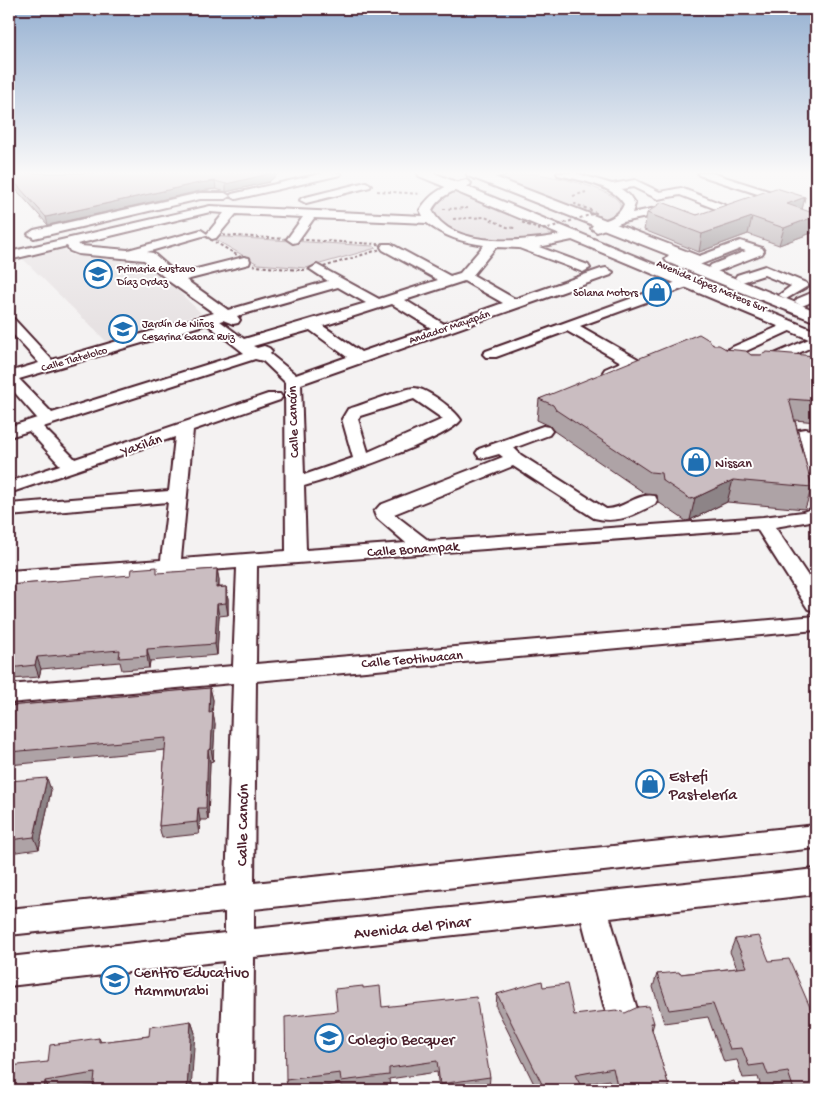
<svg xmlns="http://www.w3.org/2000/svg" width="825" height="1099" font-family="'Gochi Hand',sans-serif">
<style>
.built{fill:#e7e2e3}
.green{fill:#dbd2d5;stroke:#927880}
.lines{fill:none;stroke-linecap:round;stroke-linejoin:round}
.minor-casing{stroke:#4a1f2b;stroke-width:4}
.major-casing{stroke:#4a1f2b;stroke-width:4}
.path{stroke:#4a1f2b;stroke-width:2;stroke-dasharray:3 2.5;stroke-linecap:butt}
.minor{fill:#fff;fill-rule:evenodd}
.major{fill:#fff;fill-rule:evenodd}
.path-bridge{stroke:#4a1f2b;stroke-width:2;stroke-dasharray:3 2.5;stroke-linecap:butt}
.wall{fill:#aea3a6;stroke:#4a1f2b}
.shaded-wall{fill:#8d8487;stroke:#4a1f2b}
.building{fill:#cabdc1;stroke:#4a1f2b}
.labels{text-anchor:middle;stroke-width:4;stroke-linejoin:round;paint-order:stroke}
.far-poi-label{font-size:11px;fill:#4a1f2b;stroke:#fff;text-anchor:start}
.far-street-label{font-size:11px;fill:#4a1f2b;stroke:#fff}
.street-label{font-size:14px;fill:#4a1f2b;stroke:#fff}
.poi-label{font-size:14px;fill:#4a1f2b;stroke:#fff;text-anchor:start}
.near-poi-label{font-size:16px;fill:#4a1f2b;stroke:#fff;text-anchor:start}
.near-street-label{font-size:16px;fill:#4a1f2b;stroke:#fff}
</style>
<rect width="100%" height="100%" fill="#f4f2f2"/>
<filter id="ink" filterUnits="userSpaceOnUse"><feTurbulence type="fractalNoise" baseFrequency=".02" numOctaves="2"/><feDisplacementMap in="SourceGraphic" scale="10" xChannelSelector="R" yChannelSelector="G"/><feConvolveMatrix kernelMatrix="1 2 1 2 8 2 1 2 1" color-interpolation-filters="sRGB"/></filter>
<g filter="url(#ink)">
<!-- built -->
<path class="built" d="M64,249L70,255L140,260L175,288L201,313L108,343L22,258Z"/>
<!-- green -->
<path class="green" d="M527,173C542,173 665,197 603,219L497,178Z
M457,191L559,233C533,242 464,245 442,225C439,221 436,216 433,212C434,199 446,196 457,191Z
M209,236L373,246L376,248L306,268L258,264Z"/>
<g class="lines">
<defs>
<path id="minor" d="M324,173H341L340,175L236,199L230,196L225,199H200L34,238L28,234L34,230L200,193H225L230,196L232,194Z
M488,173H505L504,175L483,180L478,177Z
M557,173H575L612,184L635,180L660,192L681,188L735,209L737,211L719,221L713,217L721,211L680,195L658,199L633,187L621,189L629,195L635,204L632,213L656,208L677,214L679,216L673,220L656,215L623,222L597,232L591,228L593,225C605,220 619,218 624,204C612,184 578,180 558,175Z
M698,173H712L793,199L795,201L789,204L785,203L699,175Z
M466,180L471,183L470,185C455,190 440,195 432,210C452,252 536,241 573,232L577,233L579,236L577,239L539,247L588,265L590,268L583,272L519,248L496,247L473,275L515,299L601,269L606,268L613,272L611,275L301,384L304,475L353,458L342,419L348,409C363,405 401,389 414,388C427,388 455,410 461,420C448,439 331,479 304,486L306,550L406,543L376,517L374,512L380,505L503,457L499,454L485,458L479,457L476,453L479,449L543,426L549,427L552,431L549,435L514,448L521,455L606,509C623,510 637,492 655,496L657,500L655,504C633,515 619,524 594,518L513,466L394,514L429,541L763,517L803,512L816,507V520L775,527L816,588V611L808,609L757,529L257,566L256,664L816,616V630L256,681L254,883L816,825V848L254,909V929L816,869V894L610,918L637,1009L632,1020L621,1024L610,1020L605,1009L582,921L254,957L253,1090H219L224,961L9,986V957L225,933V912L9,935V909L226,886L233,683L9,703V685L233,666L237,568L9,585V571L161,560L168,502L9,516V504L169,491L175,437L9,493V482L60,465L29,431L9,437V427L37,418L9,386V372L39,363L9,330V318L14,319L52,360L214,313L170,282L144,260L78,254L70,251L67,246L9,260V252L210,206L423,216L420,210C431,192 446,185 466,180ZM210,212L224,213L207,234L201,230L128,250L81,246L77,244ZM236,214L303,217L287,239L293,243L297,242L314,218L427,223C444,237 463,242 484,245L460,273L450,276L391,244H383L381,247L383,250L438,280L379,299L317,265L310,269L328,281L228,310L186,280L249,264L250,261L249,258L244,257L177,274L153,253L147,252L206,235L212,239L216,238ZM464,281L503,303L444,324L405,300ZM338,287L366,303L244,339L220,321L223,320L233,324L238,323L240,320L237,316ZM392,304L431,328L361,352L323,326ZM207,324L244,353L52,413L19,379ZM310,330L347,357L296,375L270,354L272,351L269,348L264,346L257,348L253,346ZM255,359L263,361L285,382L286,551L181,559L193,430L280,400L282,397L280,394H268L75,459L43,427ZM414,399L443,419L368,452L358,419L360,416Z
M366,182L371,185L370,187L306,203L300,200L302,198Z
M740,241L762,248L764,251L762,254L716,272L711,271L709,268L711,265L746,251L740,249L699,265L693,261L694,258Z
M765,266L806,283L808,286L786,299L779,295L791,286L764,275L742,282L735,278L737,275Z
M685,279L692,283L690,286L580,326L638,359L641,362L638,365L617,375H605L603,372L605,369L621,362L567,331L496,357H486L483,354L486,351Z
M816,291V300L802,306L795,302L797,299Z
M789,322L794,323L796,326L794,329L720,363H710L707,360L710,357Z
M816,336V345L766,368H756L753,365L756,362Z
M805,429L811,430L816,442V475L810,474L807,470L796,434L799,430Z"/>
<path id="major" d="M418,173H434L816,331V342L419,176Z
M466,173H484L699,256L701,259L697,263L816,311V322L667,262L665,259L669,255L468,176Z"/>
</defs>
<!-- minor casing -->
<use href="#minor" class="minor-casing"/>
<!-- major casing -->
<use href="#major" class="major-casing"/>
<!-- path -->
<path class="path" d="M377,191L421,194
M573,196L586,192
M443,209L470,208
M453,219L485,217L507,227L515,228
M201,234L394,245L317,269L300,270L256,266Z"/>
<!-- minor -->
<use href="#minor" class="minor"/>
<!-- major -->
<use href="#major" class="major"/>
<!-- path-bridge -->
<path class="path-bridge" d="M540,230L521,222L542,230L596,213L575,204L593,211"/>
</g>
<!-- wall -->
<path class="wall" d="M9,175L269,182L226,192L216,189L200,191L48,225L10,183Z
M805,197L802,209L814,232L779,245L748,234L699,252L644,230L647,213L697,215Z
M713,345L726,349L751,355L816,356V422L795,420L812,487L805,509L727,502L690,520L686,521L658,502L657,495L646,494L554,431L550,426L537,420L539,399Z
M217,569L219,580V587H226L228,599V615L219,616L217,655L150,661L149,668L122,670L120,662L41,669L39,677L12,679L9,672V585Z
M210,688L213,700L212,712L215,724L213,761L210,762L208,820H200L199,834L162,838L159,826L165,750L9,765V706Z
M9,781L51,790L39,849L9,853Z
M735,939L769,961L816,1090H783L781,1085L761,1087L758,1077L743,1078L737,1060L724,1062L708,1017L664,1023L653,987L657,974H680L737,968L730,952Z
M543,987L574,1015L654,1023L652,1030L670,1090H612L609,1080L581,1085L536,1088L496,1007L497,994Z
M363,988L382,1007L490,1077L489,1088L474,1090H439L437,1072L389,1079L390,1086L353,1090H342L341,1084L288,1090L286,1080L337,1011Z
M191,1021L195,1033L94,1086L64,1090H9L48,1062L99,1038L101,1042L149,1036Z
M721,1085L737,1090H719Z"/>
<!-- shaded-wall -->
<path class="shaded-wall" d="M270,173H279L269,182L226,192V184Z
M215,181L216,189L200,191L48,225L46,217L199,183Z
M805,197L801,214L787,204Z
M9,210H10L14,223L9,224Z
M816,216V224L814,232L779,245L784,228Z
M752,217L748,234L699,252L702,234Z
M733,480L727,502L690,520L695,498Z
M217,569L219,580L218,599L216,588Z
M226,587L228,599V615L226,603Z
M217,604L219,616L217,655L215,644Z
M147,649L150,661L149,668L147,656Z
M37,657L41,669L39,677L35,665Z
M210,688L213,700L211,725L209,713Z
M213,712L215,724L213,761L211,749Z
M208,750L210,762L208,820L206,808Z
M47,778L51,790L39,849L34,837Z
M198,808L200,820L199,834L197,822Z
M191,1021L195,1033L191,1090H187Z
M45,1081L50,1090H44Z"/>
<!-- building -->
<path class="building" d="M20,173H270L269,174L226,184L215,181L199,183L46,217L9,176V175Z
M776,188L805,197L787,204L816,214V216L784,228L752,217L702,234L647,213L662,202L697,215Z
M699,334L709,340L713,345H719L726,349L746,351L751,355H761L767,352L816,356V401L789,399L812,487L733,480L695,498L690,499L662,480L661,473L650,472L556,410L553,405L539,399Z
M157,567V573L217,569L216,588L226,587V603L217,604L215,644L147,649V656L119,658L120,650L37,657L35,665L9,668V585L131,575L132,569Z
M210,688L209,713L213,712L211,749L208,750L206,808H198L197,822L159,826L166,738L9,752V706Z
M47,778L34,837L9,840V781Z
M759,936L769,961L789,959L816,1021V1090H794L788,1072L768,1075L764,1064L749,1066L742,1048L730,1049L713,1004L669,1010L657,974L679,972L680,974L747,967L735,939Z
M542,981L543,987L567,984L574,1015L616,1010L625,1013L638,1007L649,1006L654,1023H650L670,1090H618L613,1068L575,1075L583,1090H521L544,1088L497,994Z
M363,986V988L380,986L382,1007L476,997L490,1077L440,1084L437,1061L389,1068V1075L341,1081L340,1073L286,1080L285,1017L337,1011L335,989Z
M191,1021L187,1090H93L95,1073L45,1081L44,1090H9V1066L48,1062L50,1045L99,1038V1042L149,1036L150,1027Z
M734,1081L737,1090H723L721,1085Z"/>
</g>
<!-- sky -->
<linearGradient id="sky" x2="0" y2="1"><stop stop-color="#95b0d1"/><stop offset="0.53" stop-color="#faf9f9"/><stop offset="1" stop-color="#faf9f9" stop-opacity="0"/></linearGradient>
<rect width="825" height="326" fill="url(#sky)"/>
<!-- icons -->
<defs>
<symbol id="school-ring" viewBox="-11 -11 22 22"><circle r="9.5" fill="#fff" stroke="#1f6fb2" stroke-width="1.5"/><path d="M0-5L7-2L0 1L-7-2ZM-4 1L0 2.5L4 1V4Q0 6-4 4Z" fill="#1f6fb2"/></symbol>
<symbol id="shop-ring" viewBox="-11 -11 22 22"><circle r="9.5" fill="#fff" stroke="#1f6fb2" stroke-width="1.5"/><path d="M-5-2.5h2.3a2.7 3.5 0 0 1 5.4 0H5L5.5 6h-11ZM-1.5-2.5h3a1.5 2.3 0 0 0-3 0Z" fill="#1f6fb2"/></symbol>
</defs>
<g fill-rule="evenodd">
<use href="#school-ring" x="82" y="258" width="32" height="32"/>
<use href="#shop-ring" x="641" y="276" width="32" height="32"/>
<use href="#school-ring" x="107" y="313" width="32" height="32"/>
<use href="#shop-ring" x="680" y="446" width="32" height="32"/>
<use href="#shop-ring" x="634" y="768" width="32" height="32"/>
<use href="#school-ring" x="99" y="964" width="32" height="32"/>
<use href="#school-ring" x="313" y="1022" width="32" height="32"/>
</g>
<g class="labels">
<!-- far-poi labels -->
<g class="far-poi-label">
<text x="117" y="272">Primaria Gustavo<tspan x="117" dy="13">Díaz Ordaz</tspan></text>
<text x="638" y="296" text-anchor="end">Solana Motors</text>
<text x="142" y="327">Jardín de Niños<tspan x="142" dy="13">Cesarina Gaona Ruiz</tspan></text>
</g>
<!-- far-street labels -->
<g class="far-street-label">
<text transform="translate(712 285) rotate(23)" y="4">Avenida López Mateos Sur</text>
<text transform="translate(449 326) rotate(-19)" y="4">Andador Mayapán</text>
<text transform="translate(74 358) rotate(-16)" y="4">Calle Tlatelolco</text>
</g>
<!-- street labels -->
<g class="street-label">
<text transform="translate(292 422) rotate(-92)" y="5">Calle Cancún</text>
<text transform="translate(141 444) rotate(-19)" y="5">Yaxilán</text>
<text transform="translate(413 548) rotate(-4)" y="5">Calle Bonampak</text>
<text transform="translate(412 658) rotate(-5)" y="5">Calle Teotihuacan</text>
</g>
<!-- poi labels -->
<g class="poi-label">
<text x="715" y="467">Nissan</text>
</g>
<!-- near-poi labels -->
<g class="near-poi-label">
<text x="669" y="781">Estefi<tspan x="669" dy="18">Pastelería</tspan></text>
<text x="134" y="977">Centro Educativo<tspan x="134" dy="18">Hammurabi</tspan></text>
<text x="348" y="1044">Colegio Becquer</text>
</g>
<!-- near-street labels -->
<g class="near-street-label">
<text transform="translate(241 825) rotate(-89)" y="6">Calle Cancún</text>
<text transform="translate(412 926) rotate(-6)" y="6">Avenida del Pinar</text>
</g>
</g>
<!-- margin -->
<rect width="825" height="1099" fill="none" stroke="#fff" stroke-width="30"/>
<rect x="15" y="15" width="795" height="1069" fill="none" stroke="#4a1f2b" stroke-width="2" filter="url(#ink)"/>
</svg>
